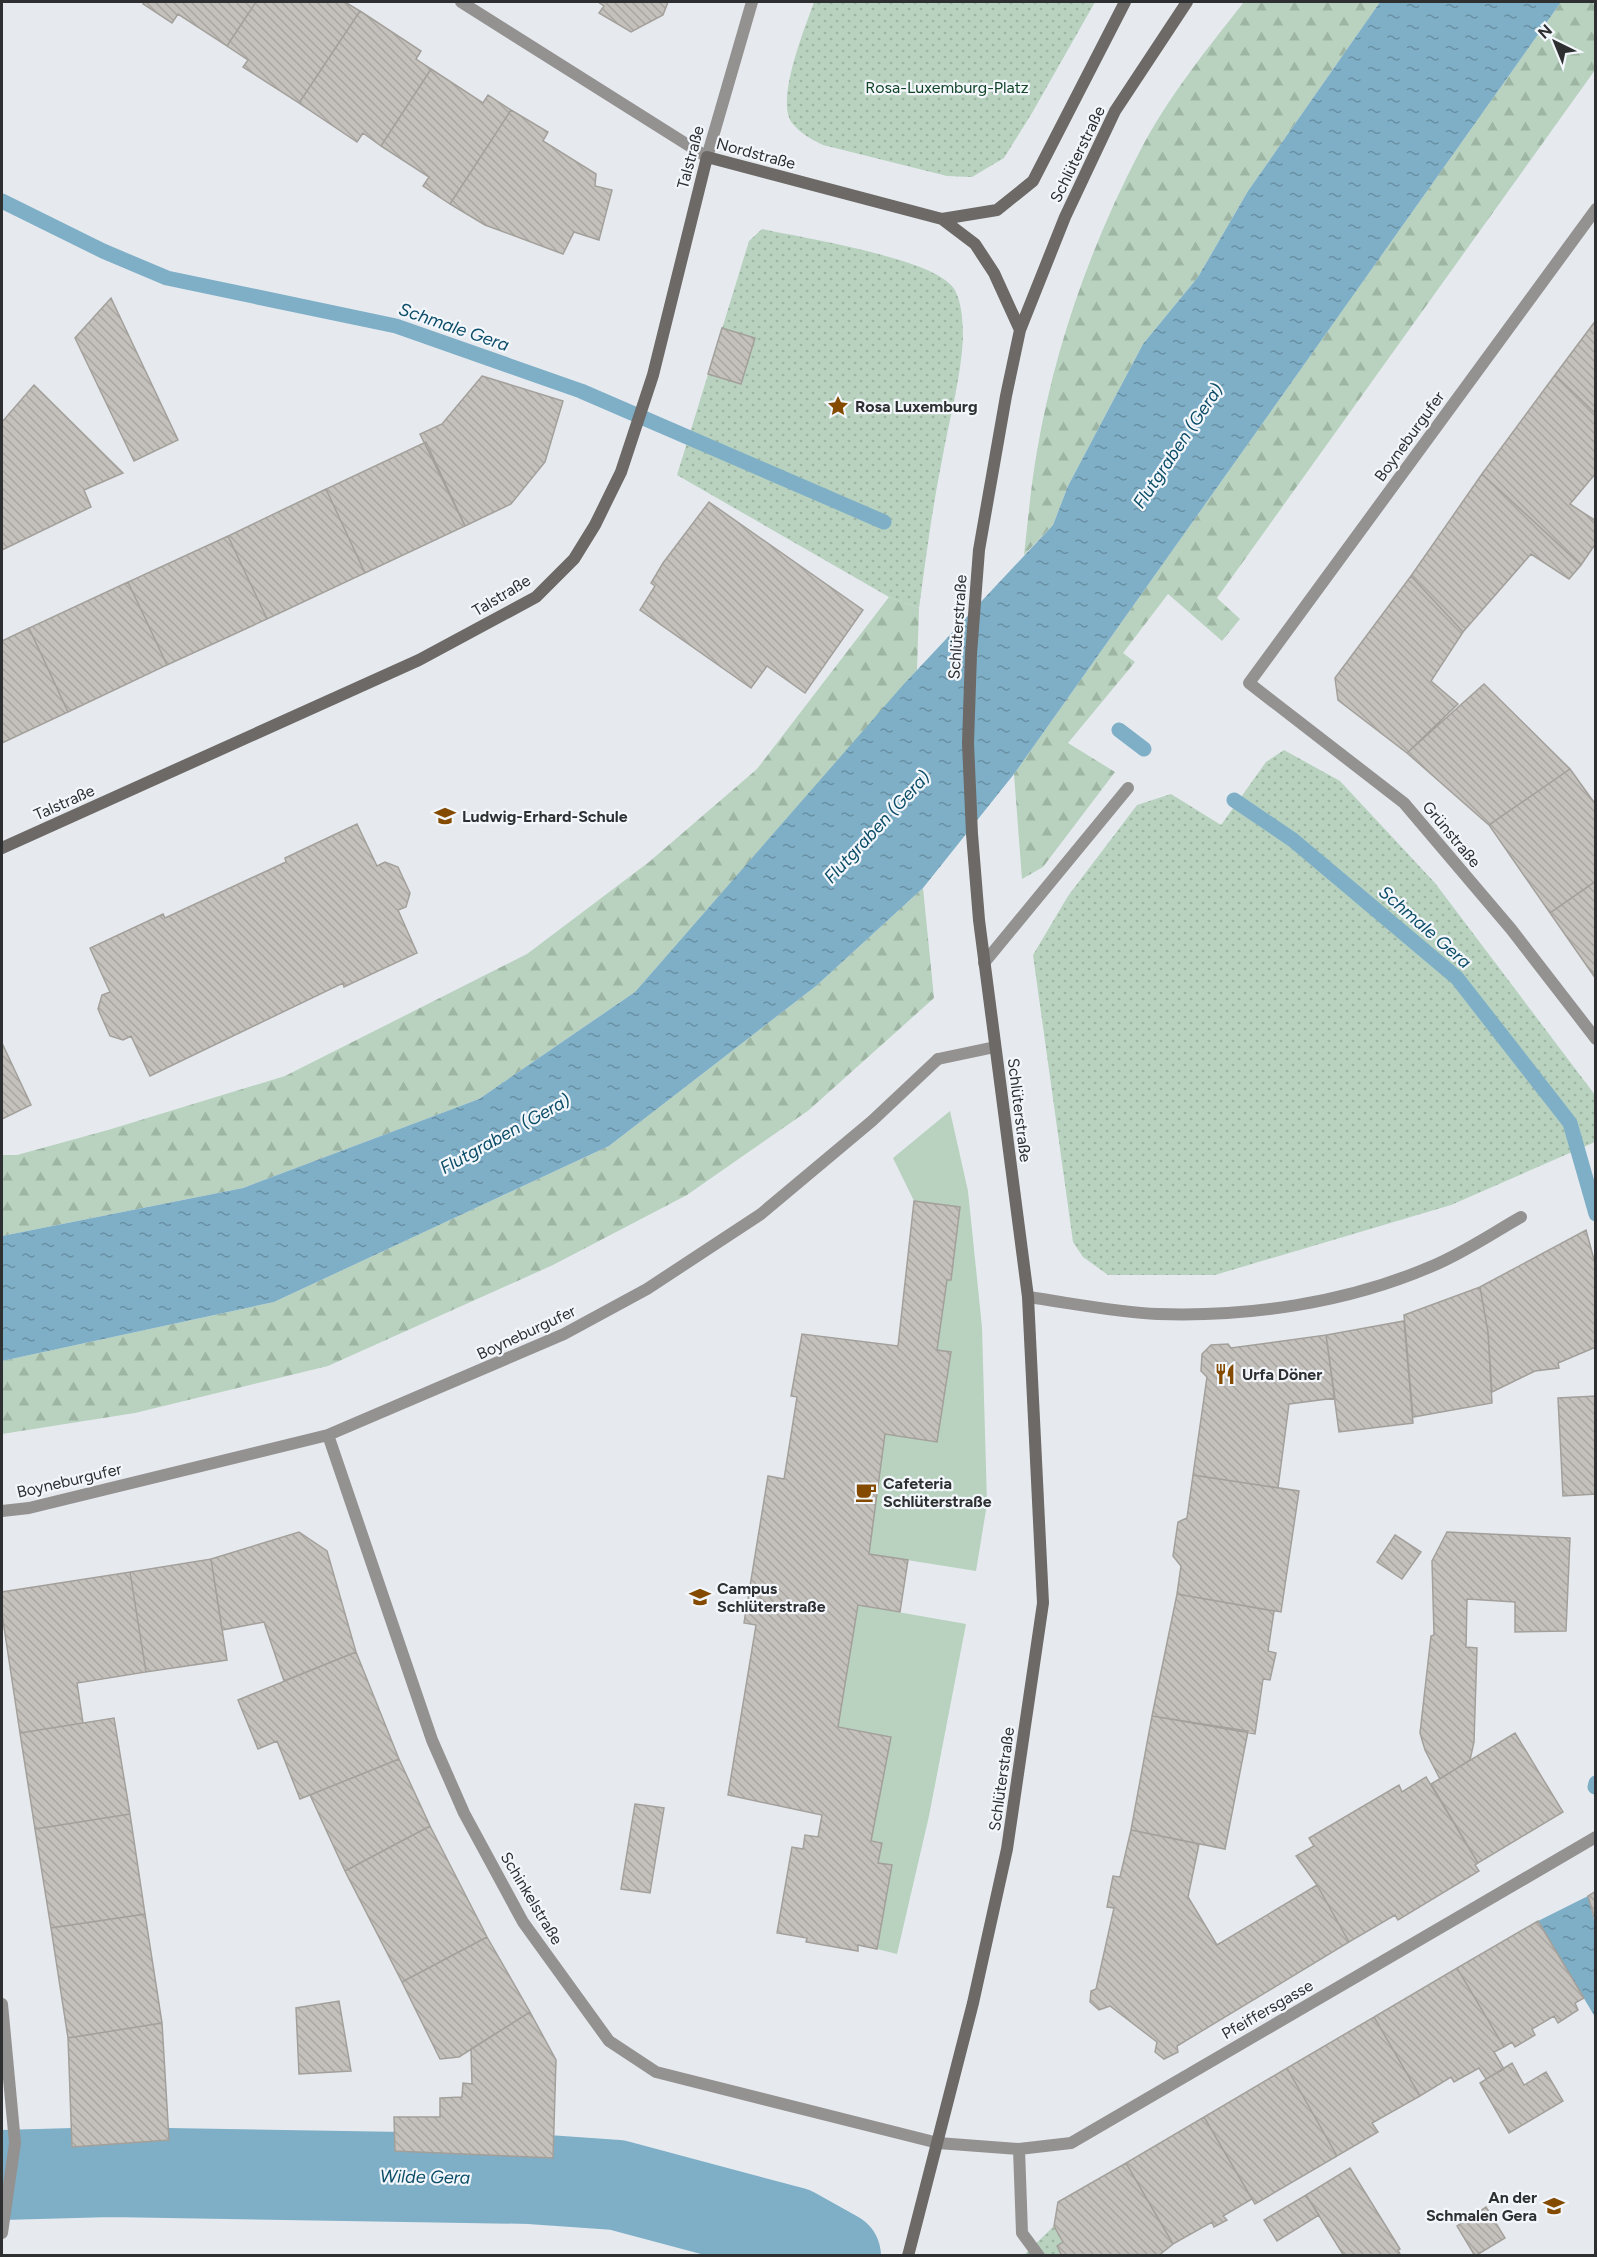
<svg xmlns="http://www.w3.org/2000/svg" width="1597" height="2257" font-family="Figtree,sans-serif">
<style>
.grass{fill:#b8d2bf}
.forest{fill:url(#forest-firs)}
.park{fill:url(#park-dots)}
.water{fill:url(#water-ripples)}
.lines{fill:none;stroke-linecap:round;stroke-linejoin:round}
.stream{stroke:#7eafc7;stroke-width:15}
.river{stroke:#7eafc7;stroke-width:90}
.building{fill:url(#building-back-hatch);stroke:#a3a09b;stroke-width:1.5}
.lane{stroke:#949291;stroke-width:12}
.street{stroke:#949291;stroke-width:12}
.secondary{stroke:#6c6966;stroke-width:12}
.labels{text-anchor:middle;stroke-width:4.5;stroke-linejoin:round;paint-order:stroke}
.park-label{font-size:16px;fill:#124427;stroke:#f3f7fc}
.street-label{font-size:16px;fill:#2d2f30;stroke:#f3f7fc}
.poi-label{font-size:16px;font-weight:bold;fill:#2d2f30;stroke:#f3f7fc;text-anchor:start}
.water-label{font-size:18px;font-style:italic;fill:#0c4d67;stroke:#f3f7fc}
</style>
<defs>
<pattern id="forest-firs" width="22" height="20" patternUnits="userSpaceOnUse" patternTransform="scale(1.5)"><rect width="22" height="20" fill="#b8d2bf"/><path d="M5 1l3.5 6h-7zM16 11l3.5 6h-7z" fill="#9eb5a4"/></pattern>
<pattern id="park-dots" width="8" height="8" patternUnits="userSpaceOnUse" patternTransform="scale(1.5)"><rect width="8" height="8" fill="#b8d2bf"/><path d="M2 2h.1M6 6h.1" fill="none" stroke="#9eb5a4" stroke-width="1.8" stroke-linecap="round"/></pattern>
<pattern id="water-ripples" width="26" height="14" patternUnits="userSpaceOnUse" patternTransform="scale(1.5)"><rect width="26" height="14" fill="#7eafc7"/><path d="M2 4q2-2 4 0t4 0M15 11q2-2 4 0t4 0" fill="none" stroke="#688fa2"/></pattern>
<pattern id="building-back-hatch" width="6" height="6" patternUnits="userSpaceOnUse" patternTransform="scale(1.5)"><rect width="6" height="6" fill="#c4c1bc"/><path d="M-1 5l2 2M0 0l6 6M5-1l2 2" fill="none" stroke="#a9a6a2"/></pattern>
</defs>
<rect width="100%" height="100%" fill="#e6eaef"/>
<!-- grass -->
<path class="grass" d="M950,1111L968,1191L982,1327L987,1504L976,1571L869,1554L885,1434L936,1442L951,1352L937,1350L947,1280H951L960,1207L914,1201L893,1158Z
M858,1605L966,1624L929,1816L897,1954L877,1949L892,1865L878,1863L882,1844L871,1841L874,1824L838,1727Z"/>
<!-- forest -->
<path class="forest" d="M1244,2H1380L1248,191L1198,277L1143,344L1068,486L1053,525L1024,555C1028,520 1031,485 1037,451C1055,346 1091,245 1140,151C1168,97 1207,49 1244,2Z
M1561,2H1595V70L1217,598L1240,619L1222,641L1168,594L1123,653L1135,662L1068,743L1115,772L1043,867L1022,879L1014,774Z
M889,597L919,608L917,670L635,992L479,1099L243,1188L2,1236V1155H17L108,1130L285,1076L527,954L649,862L757,769Z
M923,888L934,998L809,1110L687,1195L553,1265L328,1366L135,1413L2,1434V1361L274,1302L609,1146L816,986Z"/>
<!-- park -->
<path class="park" d="M814,2H1095L1032,113L1004,158L972,177L947,176L823,145C812,140 800,133 792,123C775,100 805,28 814,2Z
M762,229C803,238 927,257 952,286C962,298 963,323 963,338C961,379 949,420 942,460C932,509 926,558 919,608L889,597L677,475L749,241Z
M1284,750L1340,781L1435,883L1595,1095V1142L1451,1205L1215,1275H1108L1083,1257L1073,1242L1033,955L1068,896L1137,805L1171,794L1221,825L1266,762Z
M1054,2226L1063,2242L1057,2246L1062,2255L1023,2256Z"/>
<!-- water -->
<path class="water" d="M1380,2H1561L1014,774L923,888L816,986L609,1146L274,1302L2,1361V1236L243,1188L479,1099L635,992L903,685L1053,525L1068,486L1143,344L1198,277L1248,191Z
M1588,1896L1595,1924V2017L1538,1921Z"/>
<g class="lines">
<!-- stream -->
<path class="stream" d="M2,201L103,251L167,278L396,326L581,391L884,522
M1119,730L1144,749
M1234,800L1293,840L1457,978L1570,1123L1596,1214
M1595,1787L1596,1783"/>
<!-- river -->
<path class="river" d="M2,2175L110,2172L531,2179L617,2185L793,2232L836,2256"/>
</g>
<!-- building -->
<path class="building" d="M145,2H256L227,46L178,14L172,23L143,4Z
M256,2H345L360,11L299,103L243,67L248,60L227,46Z
M598,2H668L663,15L631,32L599,13L604,6Z
M360,11L421,51L416,59L431,69L381,146L363,133L357,142L299,103Z
M431,69L483,103L488,95L511,110L450,204L423,186L429,177L381,146Z
M511,110L548,132L543,141L596,174L595,186L612,190L599,240L574,232L563,254L485,225L450,204Z
M111,298L178,440L134,461L75,338Z
M1596,320V414L1555,375Z
M722,328L755,338L741,384L708,374Z
M1555,375L1596,414V473L1570,504L1596,521V543L1581,565L1482,474Z
M482,376L563,401L545,462L511,504L465,526L420,434L442,424Z
M34,385L123,473L84,490L91,507L2,550V422Z
M426,442L465,526L365,573L326,489Z
M1482,474L1581,565L1569,579L1531,554L1463,632L1411,576Z
M326,489L365,573L267,619L228,536Z
M709,502L863,610L805,693L767,666L751,688L640,610L655,586L651,583L663,563Z
M228,536L267,619L167,665L128,582Z
M1411,576L1463,632L1431,681L1458,704L1407,753L1338,700L1335,678Z
M128,582L167,665L68,712L29,628Z
M29,628L68,712L2,743V641Z
M1484,684L1570,769L1489,825L1407,753Z
M1570,769L1596,805V881L1550,913L1489,825Z
M357,824L377,866L385,862L398,867L410,893L406,907L398,910L417,953L344,987L343,983L150,1076L131,1036L123,1040L110,1036L98,1009L102,995L110,992L90,948L163,914L165,918L286,862L285,858Z
M1596,881V979L1550,913Z
M2,1043L31,1105L2,1119Z
M914,1201L960,1207L951,1280H947L937,1350L951,1352L937,1442L885,1434L869,1554L908,1560L900,1612L858,1605L838,1727L891,1737L871,1841L882,1843L878,1863L892,1865L877,1949L858,1945V1951L806,1942L807,1938L777,1933L792,1847L803,1849L805,1835L818,1837L822,1815L728,1795L756,1625L744,1623L768,1476L784,1479L797,1397L791,1396L802,1334L898,1346Z
M1586,1230L1596,1267V1347L1558,1363L1559,1368L1535,1371L1492,1392L1488,1332L1480,1287Z
M1480,1287L1488,1332L1492,1403L1413,1417L1404,1315Z
M1404,1321L1413,1423L1339,1432L1326,1335Z
M1326,1335L1335,1398L1289,1404L1278,1488L1193,1475L1207,1377L1201,1371L1202,1354L1211,1345L1228,1344L1231,1348Z
M1596,1396V1494L1563,1496L1558,1398Z
M1193,1475L1299,1491L1281,1612L1177,1594L1181,1566L1173,1556L1178,1522L1187,1518Z
M299,1532L327,1551L356,1652L284,1681L264,1622L222,1630L211,1559Z
M1447,1532L1570,1538L1566,1631L1515,1632V1602L1467,1599L1466,1647L1477,1648L1474,1742L1470,1760L1440,1779L1425,1750L1420,1733L1431,1636L1434,1635L1432,1561Z
M1395,1535L1421,1552L1402,1579L1377,1562Z
M211,1559L227,1660L146,1672L130,1572Z
M130,1572L146,1672L77,1683L83,1723L20,1733L2,1614V1592Z
M1177,1594L1274,1611L1268,1651L1276,1653L1270,1680L1263,1679L1255,1734L1152,1716Z
M356,1652L399,1759L300,1799L277,1741L258,1749L238,1700Z
M1152,1716L1248,1731L1225,1849L1131,1830Z
M114,1718L130,1814L35,1829L20,1733Z
M1515,1733L1563,1812L1478,1863L1431,1784Z
M399,1759L430,1826L345,1871L310,1795Z
M1426,1777L1478,1863L1475,1865L1479,1871L1398,1920L1395,1915L1349,1942L1317,1885L1296,1856L1314,1846L1309,1838L1399,1785L1402,1792Z
M635,1804L664,1808L650,1893L621,1889Z
M130,1814L145,1914L51,1928L35,1829Z
M430,1826L487,1937L402,1982L345,1871Z
M1131,1830L1199,1844L1188,1897L1217,1945L1317,1885L1349,1942L1177,2046L1178,2052L1164,2059L1155,2052L1157,2042L1110,2006L1099,2010L1090,2002L1091,1991L1096,1989L1114,1908L1107,1907L1113,1876L1120,1877Z
M1596,1891V1924L1588,1896Z
M145,1914L162,2023L68,2038L51,1928Z
M1538,1921L1584,1998L1575,2003L1578,2010L1558,2023L1554,2016L1532,2029L1535,2035L1515,2047L1512,2042L1504,2047L1457,1968Z
M487,1937L530,2012L459,2057L440,2059L402,1982Z
M1457,1968L1504,2047L1494,2052L1504,2069L1486,2079L1479,2068L1454,2082L1451,2077L1420,2096L1374,2017Z
M339,2001L351,2071L299,2074L296,2008Z
M530,2012L556,2060L553,2158L395,2151L394,2117H440V2098L462,2097L463,2083L472,2084L471,2049Z
M1374,2017L1420,2096L1372,2123L1378,2132L1337,2156L1287,2068Z
M162,2023L169,2140L72,2147L68,2038Z
M1512,2063L1524,2085L1546,2072L1563,2101L1509,2133L1480,2083Z
M1287,2068L1337,2156L1255,2204L1204,2117Z
M1204,2117L1252,2199L1223,2216L1227,2220L1214,2227L1212,2222L1173,2244L1126,2163Z
M1126,2163L1173,2244L1158,2256H1062L1057,2246L1063,2242L1054,2226L1058,2202Z
M1350,2168L1400,2249L1398,2250L1401,2256H1344L1306,2195Z
M1306,2195L1319,2215L1277,2241L1264,2220Z
M1486,2207L1505,2238L1475,2256L1457,2226Z"/>
<g class="lines">
<!-- lane -->
<path class="lane" d="M938,1059L995,1047"/>
<!-- street -->
<path class="street" d="M461,2L707,157L752,2
M1596,209L1249,683L1404,803L1511,929L1596,1039
M984,963L1128,788
M1028,1297C1071,1303 1115,1312 1158,1314C1249,1317 1346,1303 1430,1267C1462,1254 1491,1234 1521,1217
M328,1435L432,1740L464,1813L523,1922L609,2041L656,2072L938,2143L1019,2149L1071,2143L1596,1837
M2,1511L29,1508L328,1435L564,1334L647,1289L761,1214L872,1121L938,1059
M2,2004L15,2143L2,2233
M1019,2149L1022,2233L1039,2256"/>
<!-- secondary -->
<path class="secondary" d="M942,219L997,210L1033,181L1125,2
M2,848L419,660L536,597L574,559L595,525L621,472L653,375L707,157L942,219L975,244L994,273L1020,330
M908,2256L973,2003L1007,1849L1043,1603L1028,1297L979,920L972,834L968,743L971,654L979,550L1006,396L1020,330L1065,217L1115,111L1187,2"/>
</g>
<!-- icons -->
<defs>
<symbol id="sight-bare" viewBox="-9 -9 18 18"><path d="M0-6L1.8-2.2L6-1.7L2.9 1.2L3.7 5.4L0 3.3L-3.7 5.4L-2.9 1.2L-6-1.7L-1.8-2.2Z" fill="#844b00" stroke="#f3f7fc" stroke-width="2.5" paint-order="stroke"/></symbol>
<symbol id="school-bare" viewBox="-9 -9 18 18"><path d="M0-5L7-2L0 1L-7-2ZM-4 1L0 2.5L4 1V4Q0 6-4 4Z" fill="#844b00" stroke="#f3f7fc" stroke-width="2.5" paint-order="stroke"/></symbol>
<symbol id="restaurant-bare" viewBox="-9 -9 18 18"><path d="M-5-6h1v4h1v-4h1v4h1v-4h1v5L-1.5 .5V6h-2V.5L-5-1ZM5-6V6H3V1.5H1.5Q1.5-4 5-6Z" fill="#844b00" stroke="#f3f7fc" stroke-width="2.5" paint-order="stroke"/></symbol>
<symbol id="cafe-bare" viewBox="-9 -9 18 18"><path d="M-5.5-4.5H6V0H3Q3 3.5 0 3.5H-2.5Q-5.5 3.5-5.5 0ZM3-3.2v2h1.7v-2ZM-6 4.5H4V6H-6Z" fill="#844b00" stroke="#f3f7fc" stroke-width="2.5" paint-order="stroke"/></symbol>
<symbol id="university-bare" viewBox="-9 -9 18 18"><path d="M0-5L7-2L0 1L-7-2ZM-4 1L0 2.5L4 1V4Q0 6-4 4Z" fill="#844b00" stroke="#f3f7fc" stroke-width="2.5" paint-order="stroke"/></symbol>
</defs>
<g fill-rule="evenodd">
<use href="#sight-bare" x="823" y="391" width="30" height="30"/>
<use href="#school-bare" x="430" y="801" width="30" height="30"/>
<use href="#restaurant-bare" x="1210" y="1359" width="30" height="30"/>
<use href="#cafe-bare" x="851" y="1477" width="30" height="30"/>
<use href="#university-bare" x="685" y="1582" width="30" height="30"/>
<use href="#school-bare" x="1539" y="2191" width="30" height="30"/>
</g>
<g class="labels">
<!-- park labels -->
<g class="park-label">
<text x="947" y="93">Rosa-Luxemburg-Platz</text>
</g>
<!-- street labels -->
<g class="street-label">
<text transform="translate(756 153) rotate(15)" y="6">Nordstraße</text>
<text transform="translate(1077 154) rotate(-64)" y="6">Schlüterstraße</text>
<text transform="translate(690 157) rotate(-75)" y="6">Talstraße</text>
<text transform="translate(1409 436) rotate(-54)" y="6">Boyneburgufer</text>
<text transform="translate(501 595) rotate(-31)" y="6">Talstraße</text>
<text transform="translate(957 627) rotate(-86)" y="6">Schlüterstraße</text>
<text transform="translate(64 802) rotate(-24)" y="6">Talstraße</text>
<text transform="translate(1452 834) rotate(50)" y="6">Grünstraße</text>
<text transform="translate(1020 1110) rotate(83)" y="6">Schlüterstraße</text>
<text transform="translate(526 1332) rotate(-25)" y="6">Boyneburgufer</text>
<text transform="translate(69 1480) rotate(-13)" y="6">Boyneburgufer</text>
<text transform="translate(1001 1779) rotate(-82)" y="6">Schlüterstraße</text>
<text transform="translate(532 1898) rotate(59)" y="6">Schinkelstraße</text>
<text transform="translate(1267 2009) rotate(-30)" y="6">Pfeiffersgasse</text>
</g>
<!-- poi labels -->
<g class="poi-label">
<text x="855" y="412">Rosa Luxemburg</text>
<text x="462" y="822">Ludwig-Erhard-Schule</text>
<text x="1242" y="1380">Urfa Döner</text>
<text x="883" y="1489">Cafeteria<tspan x="883" dy="18">Schlüterstraße</tspan></text>
<text x="717" y="1594">Campus<tspan x="717" dy="18">Schlüterstraße</tspan></text>
<text x="1537" y="2203" text-anchor="end">An der<tspan x="1537" dy="18">Schmalen Gera</tspan></text>
</g>
<!-- water labels -->
<g class="water-label">
<text transform="translate(454 327) rotate(19)" y="6">Schmale Gera</text>
<text transform="translate(1178 446) rotate(-56)" y="6">Flutgraben (Gera)</text>
<text transform="translate(877 827) rotate(-47)" y="6">Flutgraben (Gera)</text>
<text transform="translate(1425 927) rotate(41)" y="6">Schmale Gera</text>
<text transform="translate(505 1134) rotate(-29)" y="6">Flutgraben (Gera)</text>
<text transform="translate(425 2177) rotate(1)" y="6">Wilde Gera</text>
</g>
</g>
<!-- border -->
<rect width="1597" height="2257" fill="none" stroke="#2d2f30" stroke-width="6"/>
<!-- north arrow -->
<g transform="translate(1555 42) rotate(317)" stroke="#f3f7fc" stroke-width="4.5" paint-order="stroke">
<path d="M0-4.5L10 22L0 15L-10 22Z" fill="#2d2f30"/>
<text y="-9" font-size="16" font-weight="bold" text-anchor="middle" fill="#2d2f30">N</text>
</g>
</svg>
